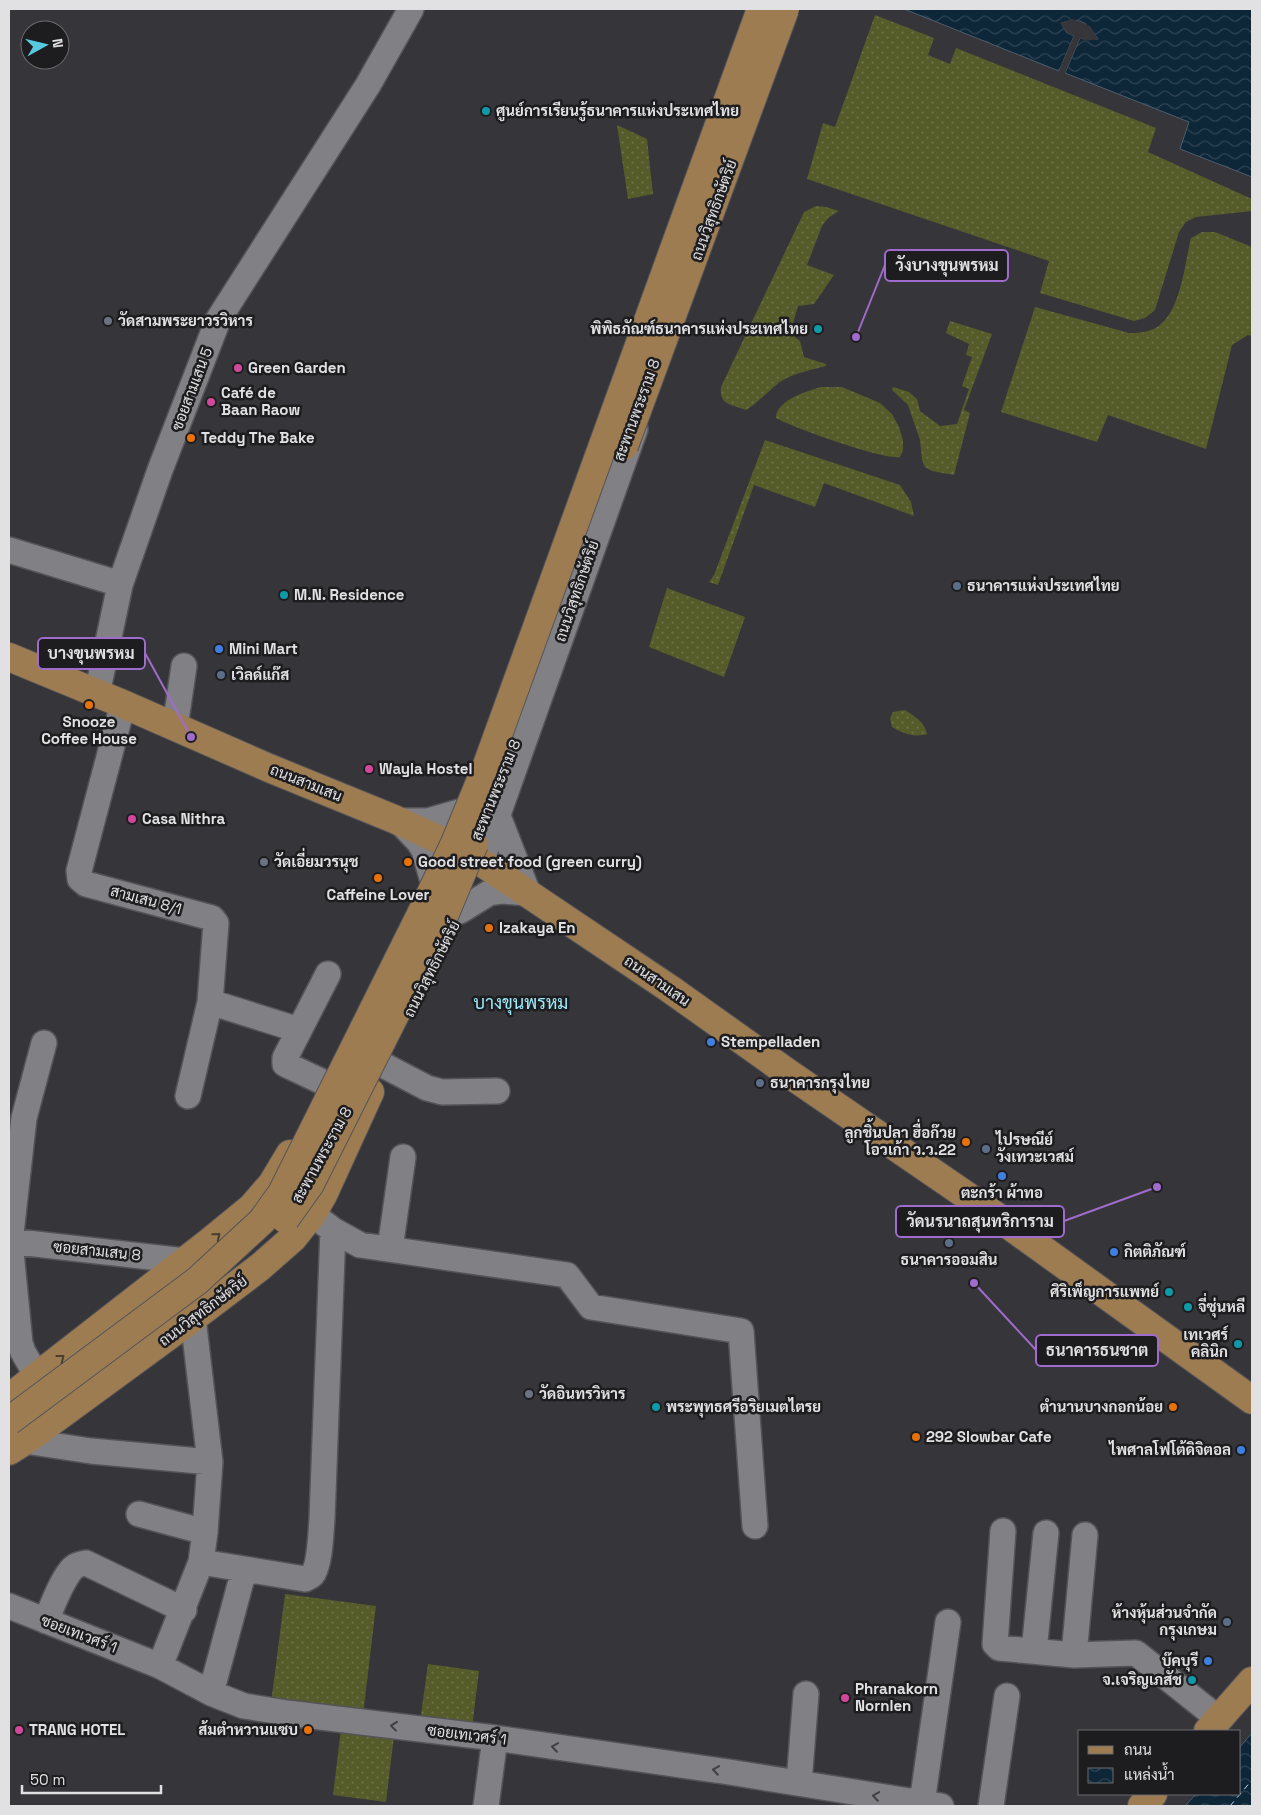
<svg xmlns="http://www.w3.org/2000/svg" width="1261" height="1815" font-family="'Space Grotesk',Sarabun,sans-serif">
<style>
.grass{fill:url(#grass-dots)}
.water{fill:url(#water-waves);stroke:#4d5e6c}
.pier{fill:#363539}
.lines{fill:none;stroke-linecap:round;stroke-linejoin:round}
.ferry{stroke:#b8ddfd;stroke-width:1;stroke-dasharray:6 5;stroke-linecap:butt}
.minor-casing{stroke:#545357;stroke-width:28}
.major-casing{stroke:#545357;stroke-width:30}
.minor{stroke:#818185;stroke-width:25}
.major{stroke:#9e7c52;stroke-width:28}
.major-bridge-casing{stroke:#545357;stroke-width:30;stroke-linecap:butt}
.major-bridge{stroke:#9e7c52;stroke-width:28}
.oneway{stroke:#4a3e31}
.oneway2{stroke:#404043}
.culture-dot{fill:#0f9aa8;stroke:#1d1d1f;stroke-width:2}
.worship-dot{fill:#6b7280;stroke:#1d1d1f;stroke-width:2}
.hotel-dot{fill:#d1479c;stroke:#1d1d1f;stroke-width:2}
.food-dot{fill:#e8710a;stroke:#1d1d1f;stroke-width:2}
.service-dot{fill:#5c6f8a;stroke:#1d1d1f;stroke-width:2}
.shop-dot{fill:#3f7fe0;stroke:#1d1d1f;stroke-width:2}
.labels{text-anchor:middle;stroke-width:5;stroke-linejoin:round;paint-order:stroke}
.poi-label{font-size:15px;font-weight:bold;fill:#e1e1e4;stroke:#1d1d1f;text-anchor:start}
.street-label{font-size:15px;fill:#e1e1e4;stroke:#1d1d1f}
.quarter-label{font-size:18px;fill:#9ae8f9;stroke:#1d1d1f}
.leader{fill:none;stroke:#9f6bcc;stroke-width:2}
.callout-dot{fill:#9f6bcc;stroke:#1d1d1f;stroke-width:2}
.callout{fill:#1d1d1f;stroke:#9f6bcc;stroke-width:2}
.callout-label{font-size:16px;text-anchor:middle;font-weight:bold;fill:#e1e1e4}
</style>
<defs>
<pattern id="grass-dots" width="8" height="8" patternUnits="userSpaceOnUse" patternTransform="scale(1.25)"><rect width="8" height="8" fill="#555c2a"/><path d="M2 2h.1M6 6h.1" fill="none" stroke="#6d7349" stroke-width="1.8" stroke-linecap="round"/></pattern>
<pattern id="water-waves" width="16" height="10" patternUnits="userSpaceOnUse" patternTransform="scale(1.25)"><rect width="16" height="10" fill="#0d2638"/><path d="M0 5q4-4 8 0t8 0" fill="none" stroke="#304555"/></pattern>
</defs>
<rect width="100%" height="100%" fill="#363539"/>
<!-- grass -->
<path class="grass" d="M875,15L934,38L928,55L950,64L956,48L1156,128L1148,152L1252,199V211L1196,217L1186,222L1179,232L1155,310L1145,318L1134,321L1040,293L1049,261L807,179L823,123L835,127Z
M617,125L647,139L653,194L628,199Z
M816,206L826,207L839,211L828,218L822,226L807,265L834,275L814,304L798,306L790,333L800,341L804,357L826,364V366C811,370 793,373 780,382C768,391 759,402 746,410C731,404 719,405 721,387L804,212Z
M1202,232H1215L1252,247V336L1248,335L1232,345L1206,449L1108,415L1097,442L1001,412L1035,307L1129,333C1140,333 1153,332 1161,324C1181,307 1185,263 1191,238Z
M950,321L992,334L964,410L970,413L954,475L932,471L925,467L922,460L920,440L908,405L892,390L893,387L909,392L917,399L920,411L940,426L957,424L969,389L962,386L972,357L966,355L969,344L946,333Z
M821,387H842L880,403L892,414L899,427L903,440V450L900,457C883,460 794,428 776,418C776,400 808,391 821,387Z
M765,440L900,485L911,502L914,516L824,483L815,507L754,485L718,585L709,582L714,575Z
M667,588L745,617L724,677L649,647Z
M905,710C914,716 925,722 927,734C914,738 903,733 892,727L890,718L893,712Z
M285,1594L376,1606L363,1715L271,1703Z
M428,1664L479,1671L472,1728L420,1722Z
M341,1729L394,1736L386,1802L333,1795Z"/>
<!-- water -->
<path class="water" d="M904,9H1252V177L1180,149L1189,122L1065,73L1080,38L1098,39C1087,22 1081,17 1061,23L1066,32L1074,36L1059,71Z
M1252,1733V1806H1185L1196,1794H1240V1747Z"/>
<!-- pier -->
<path class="pier" d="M1073,19L1090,26L1098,39L1085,41L1080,38L1064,75L1062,72L1078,37L1080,36L1086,38L1094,37L1088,28L1073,22L1064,24L1068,30L1076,34L1077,36L1061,72L1058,73L1074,36L1066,32L1060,23Z"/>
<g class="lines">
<!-- ferry -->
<path class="ferry" d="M1230,1806L1252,1780"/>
<defs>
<path id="minor" d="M9,550L120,584
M97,694L120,585L160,470L218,320L368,85L411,9
M123,704L79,871L80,879L86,884L212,918L216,923L210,1002L188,1096
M175,727L184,666
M399,821L419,842L424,850L432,878
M399,821H428L459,812
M481,862L635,429
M460,911L489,893L502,891L528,893L498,816
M210,1002L299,1030
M383,1065L427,1088L442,1092L497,1091
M327,1084L291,1067L285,1064V1058L328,974
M312,1214L333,1230L360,1245L567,1275L591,1307L741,1331L755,1526
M9,1241L185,1261
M390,1249L403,1157
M37,1376L23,1352L20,1343L10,1242L24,1118L44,1043
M25,1441L91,1451L210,1462
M139,1514L205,1532
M1003,1531L995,1644L999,1648L1074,1655L1136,1653L1219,1719
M201,1562L305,1579C308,1577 310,1577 312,1575C320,1566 321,1531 322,1519L333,1230
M9,1606L160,1666L211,1693L244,1706L287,1713L495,1738L729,1772L941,1806
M46,1621C53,1604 60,1584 71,1570C75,1565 80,1564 86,1563L184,1610
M1034,1651L1046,1533
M1074,1655L1085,1535
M160,1666L201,1562L205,1532L210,1462L193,1318
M211,1693L244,1570
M799,1783L806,1694
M922,1803L948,1622
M486,1806L495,1738
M991,1806L1007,1696"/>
<path id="major" d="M9,657L123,704L269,768L394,819L466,852L670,989L788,1073L992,1213L1252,1400
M9,1398L208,1243L252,1207L272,1184L290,1154
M9,1451L25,1441L193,1318L260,1267L293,1238L312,1214L323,1195L370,1092
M1208,1731L1252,1681
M1142,1806L1153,1794"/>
</defs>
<!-- minor casing -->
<use href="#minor" class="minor-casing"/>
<!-- major casing -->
<use href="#major" class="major-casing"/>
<!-- minor -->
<use href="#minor" class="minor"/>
<!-- major -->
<use href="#major" class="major"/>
<defs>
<path id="major-bridge" d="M624,446L785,9
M285,1219L310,1184L441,923L474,844
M9,1421L197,1281L262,1221L282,1193L422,912L455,843L487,765L761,9"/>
</defs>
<!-- major-bridge casing -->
<use href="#major-bridge" class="major-bridge-casing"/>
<!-- major-bridge -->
<use href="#major-bridge" class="major-bridge"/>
</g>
<!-- one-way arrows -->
<defs><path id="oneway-chevron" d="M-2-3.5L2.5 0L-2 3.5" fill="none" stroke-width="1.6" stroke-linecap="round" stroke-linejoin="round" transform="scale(1.25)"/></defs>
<g class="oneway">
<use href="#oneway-chevron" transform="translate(217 1236) rotate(-39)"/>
<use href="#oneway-chevron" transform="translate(61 1358) rotate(-38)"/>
</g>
<g class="oneway2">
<use href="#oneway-chevron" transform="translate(394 1726) rotate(-173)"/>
<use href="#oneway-chevron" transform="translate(555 1747) rotate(-172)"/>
<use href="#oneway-chevron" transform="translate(716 1770) rotate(-172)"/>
<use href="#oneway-chevron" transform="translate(876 1796) rotate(-171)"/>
</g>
<!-- markers -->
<g class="culture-dot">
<circle cx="486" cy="111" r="5"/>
<circle cx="818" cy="329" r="5"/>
<circle cx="284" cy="595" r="5"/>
<circle cx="1169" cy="1292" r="5"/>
<circle cx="1188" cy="1307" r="5"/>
<circle cx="1238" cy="1344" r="5"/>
<circle cx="656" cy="1407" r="5"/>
<circle cx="1192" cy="1680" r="5"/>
</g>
<g class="worship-dot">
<circle cx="108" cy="321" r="5"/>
<circle cx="264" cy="862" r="5"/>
<circle cx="529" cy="1394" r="5"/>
</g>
<g class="hotel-dot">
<circle cx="238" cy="368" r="5"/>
<circle cx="211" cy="402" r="5"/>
<circle cx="369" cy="769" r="5"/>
<circle cx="132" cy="819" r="5"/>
<circle cx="845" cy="1698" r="5"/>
<circle cx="19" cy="1730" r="5"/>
</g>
<g class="food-dot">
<circle cx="191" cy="438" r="5"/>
<circle cx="89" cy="705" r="5"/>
<circle cx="408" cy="862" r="5"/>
<circle cx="378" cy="878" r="5"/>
<circle cx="489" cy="928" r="5"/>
<circle cx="966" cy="1142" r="5"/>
<circle cx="1173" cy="1407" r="5"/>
<circle cx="916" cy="1437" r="5"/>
<circle cx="308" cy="1730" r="5"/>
</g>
<g class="service-dot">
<circle cx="957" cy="586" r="5"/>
<circle cx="221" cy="675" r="5"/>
<circle cx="760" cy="1083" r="5"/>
<circle cx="986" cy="1149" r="5"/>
<circle cx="949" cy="1243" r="5"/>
<circle cx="1227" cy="1622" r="5"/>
</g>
<g class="shop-dot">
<circle cx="219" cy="649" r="5"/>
<circle cx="711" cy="1042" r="5"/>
<circle cx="1002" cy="1176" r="5"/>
<circle cx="1114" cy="1252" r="5"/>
<circle cx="1241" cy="1450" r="5"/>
<circle cx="1208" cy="1661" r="5"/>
</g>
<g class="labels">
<!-- poi labels -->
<g class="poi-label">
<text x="496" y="116">ศูนย์การเรียนรู้ธนาคารแห่งประเทศไทย</text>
<text x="118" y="326">วัดสามพระยาวรวิหาร</text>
<text x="808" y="334" text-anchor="end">พิพิธภัณฑ์ธนาคารแห่งประเทศไทย</text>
<text x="248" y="373">Green Garden</text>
<text x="221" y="398">Café de<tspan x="221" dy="17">Baan Raow</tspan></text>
<text x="201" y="443">Teddy The Bake</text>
<text x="967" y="591">ธนาคารแห่งประเทศไทย</text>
<text x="294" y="600">M.N. Residence</text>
<text x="229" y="654">Mini Mart</text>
<text x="231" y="680">เวิลด์แก๊ส</text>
<text x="89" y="727" text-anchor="middle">Snooze<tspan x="89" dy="17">Coffee House</tspan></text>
<text x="379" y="774">Wayla Hostel</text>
<text x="142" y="824">Casa Nithra</text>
<text x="274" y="867">วัดเอี่ยมวรนุช</text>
<text x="418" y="867">Good street food (green curry)</text>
<text x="378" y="900" text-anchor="middle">Caffeine Lover</text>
<text x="499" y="933">Izakaya En</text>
<text x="721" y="1047">Stempelladen</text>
<text x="770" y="1088">ธนาคารกรุงไทย</text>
<text x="956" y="1138" text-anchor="end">ลูกชิ้นปลา ฮื่อก๊วย<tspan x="956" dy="17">โอวเก้า ว.ว.22</tspan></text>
<text x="996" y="1145">ไปรษณีย์<tspan x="996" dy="17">วังเทวะเวสม์</tspan></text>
<text x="1002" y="1198" text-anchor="middle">ตะกร้า ผ้าทอ</text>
<text x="1124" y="1257">กิตติภัณฑ์</text>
<text x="949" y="1265" text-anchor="middle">ธนาคารออมสิน</text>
<text x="1159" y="1297" text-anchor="end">ศิริเพ็ญการแพทย์</text>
<text x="1198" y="1312">จี่ซุ่นหลี</text>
<text x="1228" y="1340" text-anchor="end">เทเวศร์<tspan x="1228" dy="17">คลินิก</tspan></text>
<text x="539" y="1399">วัดอินทรวิหาร</text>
<text x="666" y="1412">พระพุทธศรีอริยเมตไตรย</text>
<text x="1163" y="1412" text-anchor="end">ตำนานบางกอกน้อย</text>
<text x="926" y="1442">292 Slowbar Cafe</text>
<text x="1231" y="1455" text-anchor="end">ไพศาลโฟโต้ดิจิตอล</text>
<text x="1217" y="1618" text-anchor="end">ห้างหุ้นส่วนจำกัด<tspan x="1217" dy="17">กรุงเกษม</tspan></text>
<text x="1198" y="1666" text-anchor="end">บุ๊คบุรี</text>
<text x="1182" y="1685" text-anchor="end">จ.เจริญเภสัช</text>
<text x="855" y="1694">Phranakorn<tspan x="855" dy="17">Nornlen</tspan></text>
<text x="29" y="1735">TRANG HOTEL</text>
<text x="298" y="1735" text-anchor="end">ส้มตำหวานแซบ</text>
</g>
<!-- street labels -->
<g class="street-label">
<text transform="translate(714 210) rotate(-70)" y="5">ถนนวิสุทธิกษัตริย์</text>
<text transform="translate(192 389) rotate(-69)" y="5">ซอยสามเสน 5</text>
<text transform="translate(637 410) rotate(-70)" y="5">สะพานพระราม 8</text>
<text transform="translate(577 591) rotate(-71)" y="5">ถนนวิสุทธิกษัตริย์</text>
<text transform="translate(306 783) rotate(22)" y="5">ถนนสามเสน</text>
<text transform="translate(496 790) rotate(-68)" y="5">สะพานพระราม 8</text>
<text transform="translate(146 900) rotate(15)" y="5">สามเสน 8/1</text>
<text transform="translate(432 969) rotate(-63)" y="5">ถนนวิสุทธิกษัตริย์</text>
<text transform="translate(657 981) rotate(35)" y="5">ถนนสามเสน</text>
<text transform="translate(322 1155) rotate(-61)" y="5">สะพานพระราม 8</text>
<text transform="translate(97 1251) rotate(6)" y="5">ซอยสามเสน 8</text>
<text transform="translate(203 1311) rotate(-37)" y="5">ถนนวิสุทธิกษัตริย์</text>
<text transform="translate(79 1634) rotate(21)" y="5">ซอยเทเวศร์ 1</text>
<text transform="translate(467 1735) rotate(7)" y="5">ซอยเทเวศร์ 1</text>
</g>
<!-- quarter labels -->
<g class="quarter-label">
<text x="521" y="1009">บางขุนพรหม</text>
</g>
</g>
<!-- callouts -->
<path class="leader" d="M856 337L885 265M191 737L145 653M1157 1187L1064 1221M974 1283L1036 1350"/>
<g class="callout-dot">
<circle cx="856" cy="337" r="5"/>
<circle cx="191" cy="737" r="5"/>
<circle cx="1157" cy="1187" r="5"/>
<circle cx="974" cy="1283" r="5"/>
</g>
<g class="callout">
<rect x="885" y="250" width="123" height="31" rx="5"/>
<rect x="38" y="638" width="107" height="31" rx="5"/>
<rect x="896" y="1206" width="168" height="31" rx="5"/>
<rect x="1036" y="1335" width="122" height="31" rx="5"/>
</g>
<g class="callout-label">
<text x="947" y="271">วังบางขุนพรหม</text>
<text x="91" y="659">บางขุนพรหม</text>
<text x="980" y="1227">วัดนรนาถสุนทริการาม</text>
<text x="1097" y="1356">ธนาคารธนชาต</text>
</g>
<!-- border -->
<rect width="1261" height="1815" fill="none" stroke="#e1e1e4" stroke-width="20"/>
<!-- legend -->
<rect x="1078" y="1730" width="162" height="65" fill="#1d1d1f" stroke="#6b6b6e"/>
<rect x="1088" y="1746" width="25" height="8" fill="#9e7c52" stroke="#6b6b6e"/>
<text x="1124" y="1755" font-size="15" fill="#e1e1e4">ถนน</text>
<rect x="1088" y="1768" width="25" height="15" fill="url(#water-waves)" stroke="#6b6b6e"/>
<text x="1124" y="1780" font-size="15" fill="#e1e1e4">แหล่งน้ำ</text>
<!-- north arrow -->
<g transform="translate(45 45) rotate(82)"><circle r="24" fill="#1d1d1f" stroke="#6b6b6e"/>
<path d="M0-4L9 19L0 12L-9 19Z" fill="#56c9e0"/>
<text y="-8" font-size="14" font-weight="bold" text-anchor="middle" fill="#e1e1e4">N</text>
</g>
<!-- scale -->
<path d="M22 1785v8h139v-8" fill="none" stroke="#e1e1e4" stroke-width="2.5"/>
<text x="30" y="1785" font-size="15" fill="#e1e1e4" stroke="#1d1d1f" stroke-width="4" paint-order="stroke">50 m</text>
</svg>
